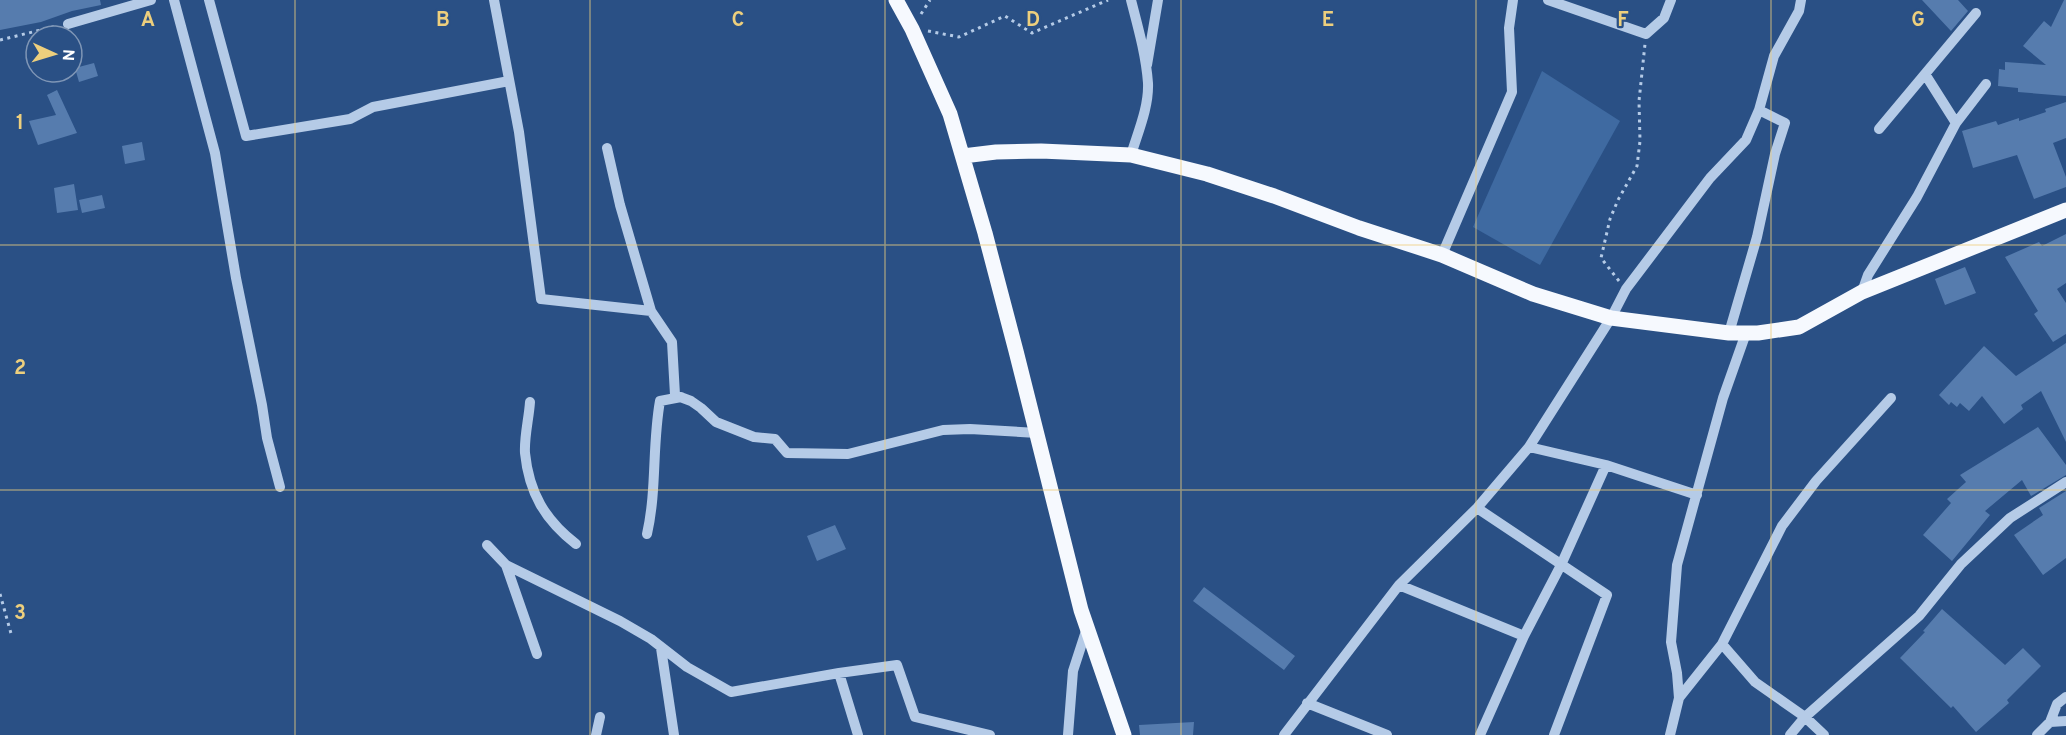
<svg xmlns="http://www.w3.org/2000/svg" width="2066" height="735" font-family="Overpass,sans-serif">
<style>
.green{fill:#3f6aa1}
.building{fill:#567cae}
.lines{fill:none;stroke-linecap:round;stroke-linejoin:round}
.path{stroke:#b5cbe7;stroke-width:3;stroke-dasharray:3 4.5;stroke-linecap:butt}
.minor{stroke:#b5cbe7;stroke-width:10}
.major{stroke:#f6f9fe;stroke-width:15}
.grid{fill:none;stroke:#edcf7d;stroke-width:1.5;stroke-opacity:0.55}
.grid-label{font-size:20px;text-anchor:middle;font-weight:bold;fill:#edcf7d;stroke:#2a5085;stroke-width:4.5;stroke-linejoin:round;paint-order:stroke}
</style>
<rect width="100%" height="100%" fill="#2a5085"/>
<!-- green -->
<path class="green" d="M1542,71L1620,121L1540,265L1473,227Z"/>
<!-- building -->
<path class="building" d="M0,0H100L101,5L72,11L41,22L0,30Z
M1922,0H1958L1968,11L1951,31Z
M2064,0H2066V96L2018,92V88L1998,86L1999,69L2005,70V62L2046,65L2023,46L2044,21L2051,27Z
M94,63L98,76L79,82L75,68Z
M57,90L77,133L38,145L29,121L56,115L47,95Z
M2066,102V138L2053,143L2066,177V187L2034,199L2017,155L1973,168L1962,131L1996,121L1998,125L2019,118V121L2046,112L2045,109Z
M142,142L145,160L125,164L122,146Z
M74,184L78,210L57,213L54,188Z
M102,195L105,208L82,213L79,200Z
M2066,234V283L2057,289L2066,303V334L2053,342L2034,314L2038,311L2005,257L2039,242L2042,246Z
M1965,267L1976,293L1945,305L1935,279Z
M2066,343V442L2041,391L2021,405L2023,409L2004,424L1982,396L1969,411L1960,403L1957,407L1951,402L1949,405L1939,395L1984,346L2016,376Z
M2038,427L2066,465V475L2031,496L2022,480L1985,511L1990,515L1952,561L1923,535L1951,503L1947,499L1966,482L1960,475Z
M2066,491V558L2043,575L2014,535L2043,515L2039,508Z
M835,525L846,549L817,561L807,536Z
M1204,587L1295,656L1284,670L1193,601Z
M1942,609L2005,665L2023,648L2041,666L2007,700L2009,703L1976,732L1953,706L1951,708L1900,658L1925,632L1923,631Z
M1194,722L1193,735H1140L1139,725Z"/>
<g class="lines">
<!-- path -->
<path class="path" d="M921,14L930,0
M928,31L959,37L1005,16L1032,33L1108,0
M0,40L57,26
M1619,281L1601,258L1610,219L1618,200L1637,166L1640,141L1639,101L1645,44
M0,594L12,637"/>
<!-- minor -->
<path class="minor" d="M174,0L215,153L236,278L262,405L267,438L280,487
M209,0L246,136L350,119L373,107L509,81
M494,0L519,132L541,299L651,311L672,342L675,395L691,401L701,408L716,422L754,437L775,439L787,453L848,454L943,430L970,429L1037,433
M1131,0C1138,27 1146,55 1148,83C1149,107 1138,132 1131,155
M1548,0L1646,34L1664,18L1671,0
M68,24L151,0
M1147,65L1158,0
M1925,74L1956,123
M1879,129L1976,13
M607,148L620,205L651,311
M1442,255L1512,92L1509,28L1513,0
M1862,292L1868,275L1917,197L1956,123L1986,84
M1729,333L1757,237L1775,154L1785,123L1759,110
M530,402C529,418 524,437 525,453C529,493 545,520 576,544
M1529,447L1606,465L1697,495
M1477,508L1607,595L1554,735
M647,534C657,490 652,445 660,401L681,397
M487,545L506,565L620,621L651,639L687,667L731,692L839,673L897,665L915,717L990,735
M506,565L537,654
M1399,585L1524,636L1561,565L1606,465
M1722,644L1755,682L1805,717L1824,735
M661,648L674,735
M839,673L858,735
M1679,698L1722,644L1782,526L1816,481L1891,398
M1307,703L1387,735
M2050,722L2066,721
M596,735L600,717
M1068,735L1073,671L1087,628
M1284,735L1399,585L1477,508L1529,447L1611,318L1626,289L1710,178L1746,140L1759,110L1774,56L1799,11L1801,0
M1480,735L1524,636
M1670,735L1679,698L1677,673L1671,642L1677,565L1723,398L1746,333
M1790,735L1805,717L1919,616L1961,564L2010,518L2066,482
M2037,735L2050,722L2057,704L2066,697"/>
<!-- major -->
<path class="major" d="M896,0L912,29L950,114L985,233L1016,351L1081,610L1124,735
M963,156L996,152L1041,151L1131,155L1207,174L1274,196L1359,228L1442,255L1533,294L1611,318L1729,333H1758L1799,327L1862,292L2066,210"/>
</g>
<!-- grid -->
<path class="grid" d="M295,0V735M590,0V735M885,0V735M1181,0V735M1476,0V735M1771,0V735M0,245H2066M0,490H2066"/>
<g class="grid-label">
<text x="148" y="26">A</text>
<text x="443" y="26">B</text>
<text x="738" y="26">C</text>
<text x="1033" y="26">D</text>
<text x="1328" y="26">E</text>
<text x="1623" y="26">F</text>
<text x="1918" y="26">G</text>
<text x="20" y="129">1</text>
<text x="20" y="374">2</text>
<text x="20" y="619">3</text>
</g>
<!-- north arrow -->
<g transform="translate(54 54) rotate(94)"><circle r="28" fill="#2a5085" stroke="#7f96b6" stroke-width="1.5"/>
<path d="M0-4.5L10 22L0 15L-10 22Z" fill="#edcf7d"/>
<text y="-9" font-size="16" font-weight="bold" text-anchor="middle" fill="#ffffff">N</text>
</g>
</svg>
